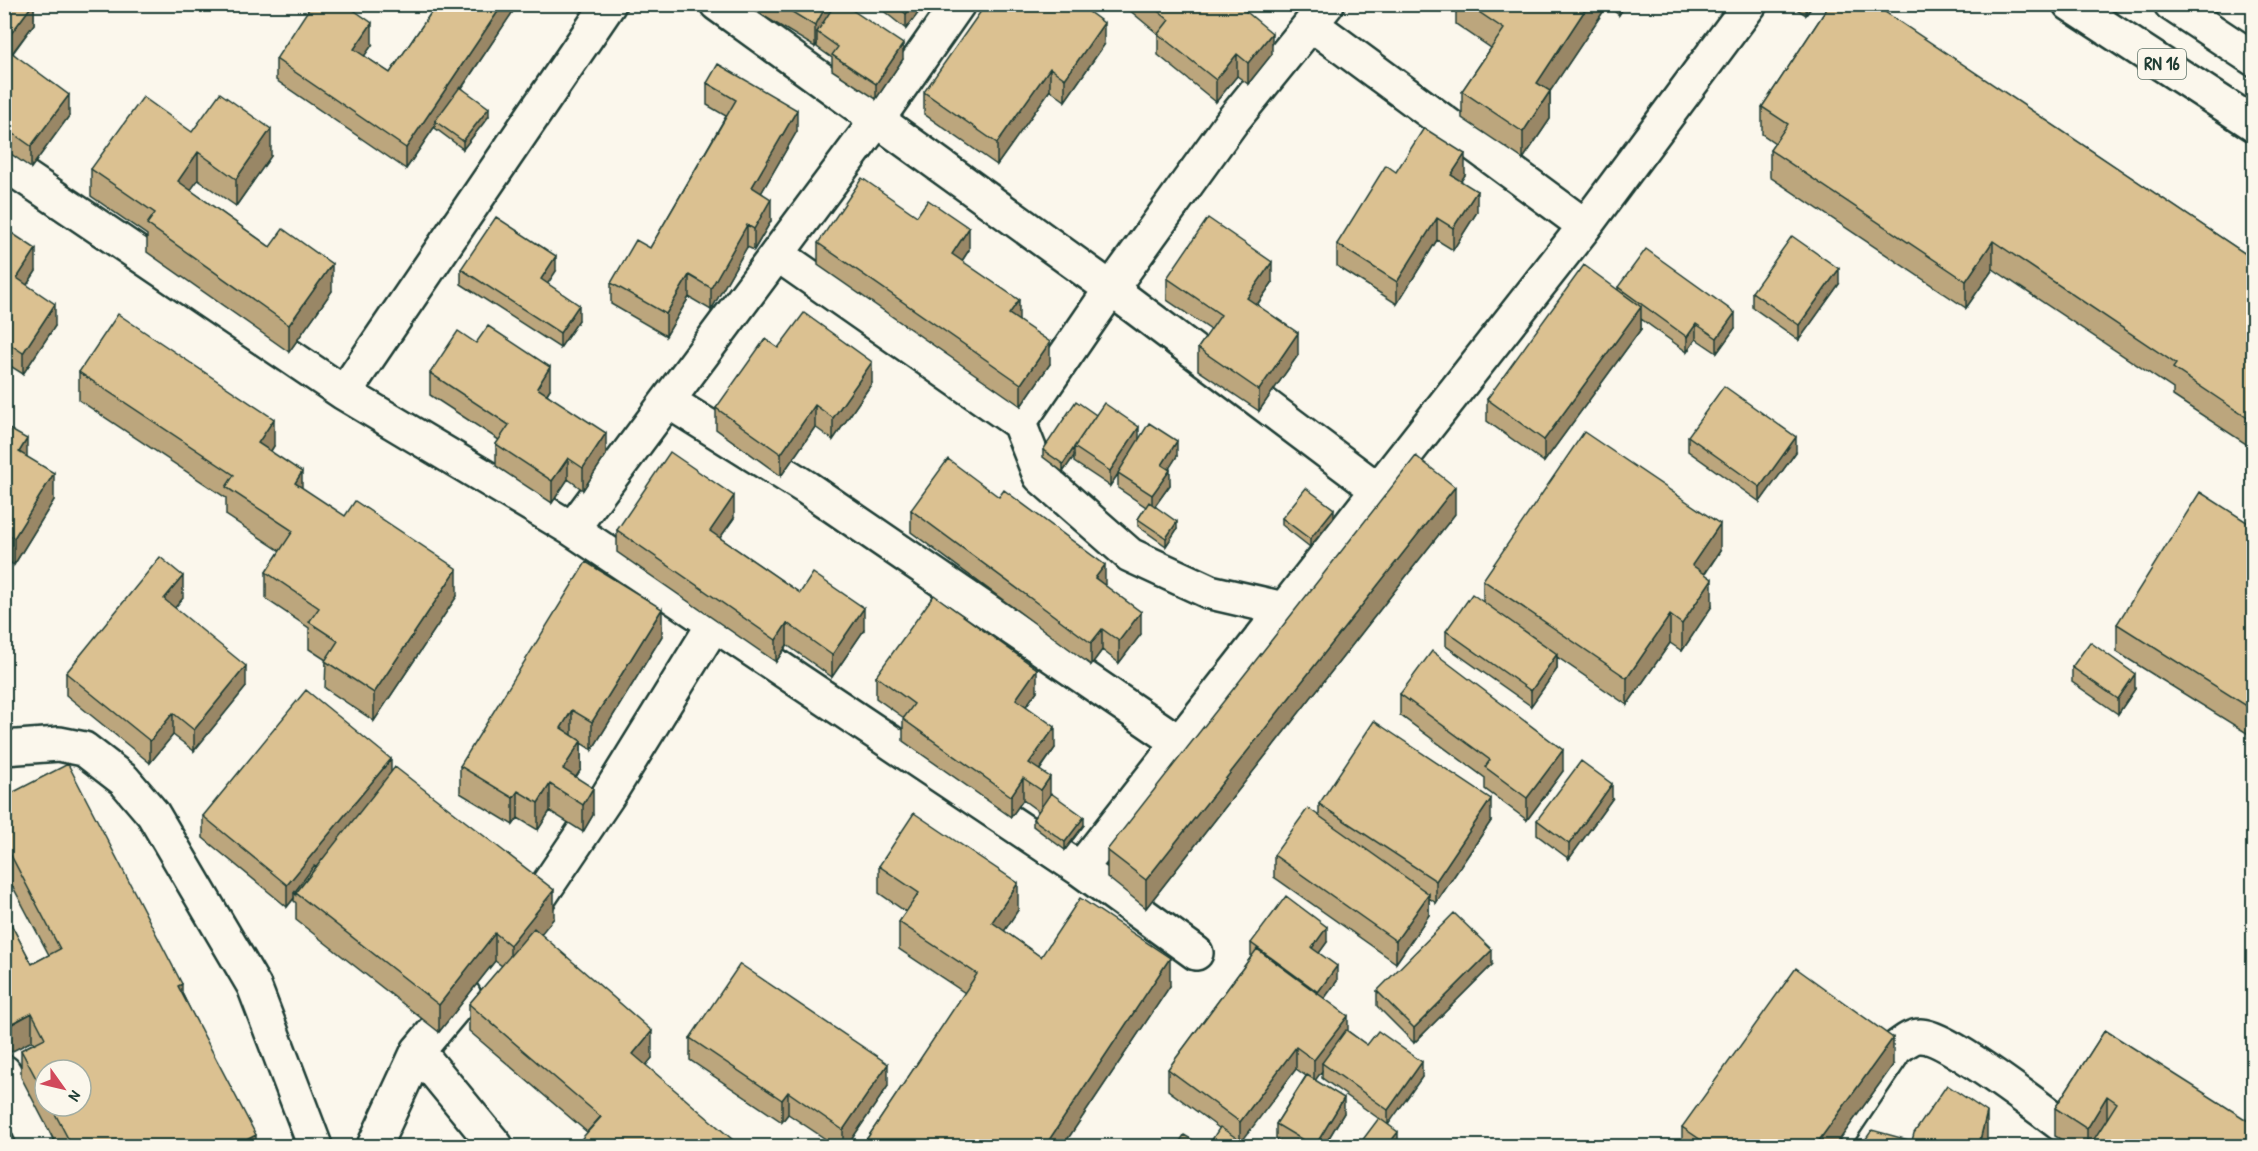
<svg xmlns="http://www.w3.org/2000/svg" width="2258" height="1151" font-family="'Patrick Hand',sans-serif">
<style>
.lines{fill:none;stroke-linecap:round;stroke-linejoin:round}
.street-casing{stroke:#1f3d34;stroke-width:38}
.primary-casing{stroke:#1f3d34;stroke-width:38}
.street{stroke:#fbf7ec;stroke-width:33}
.primary{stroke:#fbf7ec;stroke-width:33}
.wall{fill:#bca67d;stroke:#1f3d34;stroke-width:1.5;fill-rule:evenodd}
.shaded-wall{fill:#998766;stroke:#1f3d34;stroke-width:1.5}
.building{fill:#dbc191;stroke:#1f3d34;stroke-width:1.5}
.labels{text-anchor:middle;stroke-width:5;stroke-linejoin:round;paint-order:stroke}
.shield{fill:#fbf7ec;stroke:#61756b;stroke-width:1.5}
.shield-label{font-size:18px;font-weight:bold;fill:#1f3d34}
</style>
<rect width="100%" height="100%" fill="#fbf7ec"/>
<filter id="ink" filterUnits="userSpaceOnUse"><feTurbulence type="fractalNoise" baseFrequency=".0167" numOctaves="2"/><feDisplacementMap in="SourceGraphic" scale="12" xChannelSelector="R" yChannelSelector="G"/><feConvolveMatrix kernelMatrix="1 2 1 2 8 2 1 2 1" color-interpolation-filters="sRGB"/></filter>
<g filter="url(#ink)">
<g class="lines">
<defs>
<path id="street" d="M717,4L1111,289L1378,490
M1311,24L1585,226
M4,163L344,393L572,529L1080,869L1196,953
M777,254L1019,423L1040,476L1130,555L1210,592L1284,609
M344,393L609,4
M668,401L807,488L1180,743
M1019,423L1111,289L1233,120L1327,4
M572,529L877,120L958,4
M4,748L59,744L84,749L124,780L153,814L254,986L315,1146
M1080,869L1585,226L1750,4
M522,923L609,794L714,624
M464,996L418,1051L496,1146
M4,1072L37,1146
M374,1146L418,1051
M1830,1146L1896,1048C1904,1043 1911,1036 1920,1036C1948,1035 2062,1126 2090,1146"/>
<path id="primary" d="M2070,4L2254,124
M2171,4L2254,59"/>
</defs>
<!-- street casing -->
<use href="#street" class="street-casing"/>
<!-- primary casing -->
<use href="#primary" class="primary-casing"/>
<!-- street -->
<use href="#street" class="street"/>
<!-- primary -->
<use href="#primary" class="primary"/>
</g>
<!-- wall -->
<path class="wall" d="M4,4H34V24L13,53L69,116L31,168L4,149Z
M437,4H518L462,88L489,116L463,149L435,128V126L406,169L276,80V59L372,45L364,56L390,73Z
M744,4H843L903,59L876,99L832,70V58L817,47V44L815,47Z
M881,4H925L906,29L881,9Z
M1122,4H1237L1272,54L1248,84L1237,76L1216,102L1158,55V34Z
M1456,4H1626L1619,15L1607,6L1550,91V119L1523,159L1462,118V91L1491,48L1456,24Z
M1792,4H1814L1806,15L1792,6Z
M1824,4H1890L1885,13L2253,259L2249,446L2173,396V389L1993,269L1966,308L1770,177V150L1775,143L1762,134V107L1828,7Z
M1104,45L1065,101L1050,90L997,165L924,114V92Z
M707,83L797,131L761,193L771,221L754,250L747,247L711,310L689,297L666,336L611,304V283L650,248L726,116L707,105Z
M192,132L271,156L236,206L198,180L190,190L332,291L289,352L147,252V235L91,196V169Z
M1396,172L1465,175L1461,181L1477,212L1453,250L1437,240L1397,304L1337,266V244Z
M917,216L969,250L962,261L1019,321L1050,364L1021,406L818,265V243Z
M4,228L36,271L27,285L55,326L23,374L4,362Z
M461,269L556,271L547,284L579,320L560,348L461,284Z
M1167,278L1272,283L1257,305L1298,355L1259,411L1198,370V348L1211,330L1167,300Z
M1839,284L1799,340L1752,307V292Z
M1618,287L1735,328L1717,353L1696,339L1687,352L1641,319V329L1544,462L1487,421V399L1618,290Z
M778,348L872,383L833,440L815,427L781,476L716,429V408Z
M79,372L274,446L271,451L302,488L457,596L374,721L325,688L326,660L309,649V628L266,599V572L280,551L226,515V498L79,400Z
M430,373L550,389L547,394L606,455L583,490L568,479L552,503L496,466V444L499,440L430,395Z
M1096,415L1139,439L1177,456L1168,469L1170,485L1155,506L1177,529L1166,546L1138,526V519L1146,507L1118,488V474L1110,486L1074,462V456L1063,472L1043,457V450Z
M4,426L27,457L54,500L14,565L4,559Z
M1688,436L1796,452L1760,502L1688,451Z
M911,510L1105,585L1141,634L1119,663L1102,650L1091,665L911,532Z
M1455,514L1146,908L1107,877V850Z
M1334,517L1310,547L1282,525V518Z
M734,518L720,538L800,593L864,630L832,677L787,645L776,662L617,552V530Z
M2253,526V737L2117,652V624Z
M1720,551L1705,574L1712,606L1682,651L1670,643L1627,705L1557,657V669L1531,706L1446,646V631L1483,602V580Z
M183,598L174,608L246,687L194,751L173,735L150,763L66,695V673Z
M662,636L592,750L581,743V769L576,777L593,815L583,832L550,811L538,830L518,818L513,825L460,793V766Z
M2072,667L2135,689L2118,714L2072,682Z
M876,676L1037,691L1026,706L1055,748L1040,770L1050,795L1084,825L1065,850L1033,826V819L1038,811L1023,800L1011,817L903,741V719L904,718L876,698Z
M1400,694L1563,771L1527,820L1485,789V778L1400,715Z
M391,772L554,918L540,934L652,1058L587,1132L469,1031V1004L502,966L495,961L439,1032L296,920V903L294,901V898L287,907L203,838V816Z
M4,797L182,993L256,1146H57L21,1077V1050L34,1043L32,1041L4,1054V911L32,964L49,955L4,870ZM45,1070L81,1106H45Z
M1612,799L1569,859L1537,835V820Z
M1319,804L1491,821L1436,903L1429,898V915L1396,963L1274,877V855L1319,816Z
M879,866L1018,910L1004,931L1041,957L1170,986L1063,1146H862L965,993L899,949V922L906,912L879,893Z
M1327,942L1319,953L1337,981L1324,999L1348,1031L1367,1045L1422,1077L1388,1124L1398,1139L1378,1118L1322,1078V1071L1315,1080L1344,1113L1324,1146H1289L1276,1139V1124L1306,1076L1296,1069L1241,1141L1247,1146L1219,1128L1168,1090V1069L1251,957V943Z
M1492,965L1414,1043L1377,1006V991Z
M2105,1030L2253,1146H2072L2055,1136V1108Z
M690,1038L888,1086L847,1146H836L788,1114L782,1122L690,1060Z
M1893,1065L1835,1146H1682V1127Z"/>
<!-- shaded-wall -->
<path class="shaded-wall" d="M33,4H34V24L4,64V43Z
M503,4H518L438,123L435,121V126L406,169V148Z
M827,4H841L817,32V44L815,47V26Z
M913,4H925L906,29V14Z
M1589,4H1607V6L1537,111V83Z
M1619,4H1626L1619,15Z
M1808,4H1814L1806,15V8Z
M1872,4H1890V6L1872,32Z
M372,23V45L354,71V49Z
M1104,23V45L1065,101V79Z
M1272,33V54L1248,84V63Z
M903,44V59L876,99V84Z
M1237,54V76L1216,102V80Z
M1050,68V90L997,165V143Z
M1550,91V119L1523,159V132Z
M69,95V116L31,168V146Z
M489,108V116L463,149V141Z
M797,110V131L752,209V187Z
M271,129V156L236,206V179Z
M198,152V180L178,208V181Z
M1465,154V175L1451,196V175Z
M1477,191V212L1453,250V228Z
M771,199V221L754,250V229Z
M1437,218V240L1397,304V282Z
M747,225V247L711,310V288Z
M969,228V250L952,276V254Z
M1993,241V269L1966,308V281Z
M36,249V271L17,300V278Z
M556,256V271L541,294V279Z
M1272,262V283L1247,319V298Z
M332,264V291L289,352V325Z
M1839,269V284L1799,340V325Z
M689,275V297L666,336V314Z
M1019,300V322L1009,314Z
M55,304V326L23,374V353Z
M579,305V320L560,348V333Z
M1641,307V329L1544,462V440Z
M1735,313V328L1717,353V338Z
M1696,324V339L1687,352V337Z
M1298,333V355L1259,411V390Z
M1050,342V364L1021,406V384Z
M872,362V383L833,440V418Z
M550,367V389L537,409V388Z
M815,405V427L781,476V454Z
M2253,412V440L2249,446V419Z
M274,419V446L258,470V443Z
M1139,427V442L1110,486V471Z
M606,433V455L583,490V468Z
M1796,437V452L1760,502V487Z
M27,439V466L19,452Z
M1177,441V456L1162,480V465Z
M1074,448V456L1063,472V464Z
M568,458V479L552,503V481Z
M1170,470V485L1152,510V495Z
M302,472V499L295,483Z
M54,473V500L14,565V538Z
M1455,487V514L1146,908V880Z
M734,496V518L710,552V531Z
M1334,509V517L1310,547V539Z
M1177,522V529L1166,546V538Z
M1720,524V551L1692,592V565Z
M1105,565V586L1095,578Z
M457,569V596L374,721V693Z
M183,576V598L164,621V599Z
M1712,579V606L1682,651V624Z
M864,608V630L832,677V655Z
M662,609V636L592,750V722Z
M1141,612V634L1119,663V641Z
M1670,615V643L1627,705V678Z
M787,623V645L776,662V640Z
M1102,629V650L1091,665V643Z
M1557,654V669L1531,706V691Z
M246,666V687L194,751V730Z
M1037,669V691L1016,720V699Z
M2135,674V689L2118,714V699Z
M572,710V737L561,728Z
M173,713V735L150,763V741Z
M1055,727V748L1030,783L1029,763Z
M581,741V769L565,794L563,769Z
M1563,750V771L1527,820V798Z
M391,759V780L294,893V898L287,907V885Z
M1050,777V799L1041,812V790Z
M1023,778V800L1011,817V796Z
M550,784V811L538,830V803Z
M1612,784V799L1569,859V844Z
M593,788V815L583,832V805Z
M518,791V818L513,825V798Z
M1491,799V821L1436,903V881Z
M1084,817V825L1065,850V842Z
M1018,883V910L992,950V922Z
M554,890V918L510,972V945Z
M1429,894V915L1396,963V941Z
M1327,927V942L1312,963V948Z
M495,933V961L439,1032V1005Z
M1492,950V965L1414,1043V1028Z
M1170,958V986L1063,1146H1045Z
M1337,966V981L1318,1007V992Z
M182,984V1011L178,986Z
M32,1013V1041L5,1055V1028Z
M1348,1016V1038L1322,1063V1071L1314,1082V1060Z
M652,1031V1058L633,1081V1054Z
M1893,1038V1065L1835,1146H1815Z
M1296,1047V1069L1240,1144V1122Z
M1422,1062V1077L1388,1125V1110Z
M888,1064V1086L847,1146H843V1130Z
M788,1092V1114L782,1122V1100Z
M2107,1096V1124L2091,1144V1146H2087V1129Z
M1344,1098V1113L1324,1146H1315Z
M1987,1112V1140L1986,1146L1980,1140Z
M1398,1132V1139L1393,1146H1387Z
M256,1135V1146H235Z"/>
<!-- building -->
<path class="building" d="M4,4H33L4,43Z
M312,4H345L372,23L354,49L390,73L437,4H503L406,148L276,59Z
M779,4H827L815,26Z
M835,4H843L903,44L876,84L832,55L838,47L817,32Z
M894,4H913L906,14Z
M986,4H1078L1104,23L1065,79L1050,68L997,143L924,92Z
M1149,4H1237L1272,33L1248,63L1237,54L1216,80L1158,34L1169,20Z
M1467,4H1589L1537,83L1550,91L1523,132L1462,91L1504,29Z
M1830,4H1873L2253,259V412L2249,419L2173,368L2176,364L1993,241L1966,281L1770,150L1788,124L1762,107Z
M4,47L69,95L31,146L4,127Z
M718,64L797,110L752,187L771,199L754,229L747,225L711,288L689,275L666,314L611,283L636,240L650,248L736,100L707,83Z
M460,87L489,108L463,141L435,121Z
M220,93L271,129L236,179L198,152L178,181L270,247L283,229L332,264L289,325L147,224L155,213L91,169L143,97L192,132Z
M1424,128L1465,154L1451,175L1477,191L1453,228L1437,218L1397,282L1337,244L1386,165L1396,172Z
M862,178L917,216L928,200L969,228L952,254L1019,300L1009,314L1050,342L1021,384L818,243Z
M496,217L556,256L541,279L579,305L560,333L461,269Z
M1208,218L1272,262L1247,298L1298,333L1259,390L1198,348L1221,315L1167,278Z
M4,228L36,249L17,278L55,304L23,353L4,340Z
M1792,236L1839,269L1799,325L1752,292Z
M1646,249L1735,313L1717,338L1696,324L1687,337L1618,287Z
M1584,265L1641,307L1544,440L1487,399Z
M804,313L872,362L833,418L815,405L781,454L716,408L765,339L778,348Z
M118,314L274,419L258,443L302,472L295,483L345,516L355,501L457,569L374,693L325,661L338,641L309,622L319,608L266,572L293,531L226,487L234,475L79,372Z
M488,326L550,367L537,388L606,433L583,468L568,458L552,481L496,444L509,425L430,373L458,331L476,343Z
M1724,386L1796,437L1760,487L1688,436Z
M1076,401L1096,415L1063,464L1043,450Z
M1104,403L1139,427L1110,471L1074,447Z
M1149,423L1177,441L1162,465L1170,470L1152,495L1118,473Z
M4,426L27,439L19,452L54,473L14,538L4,532Z
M1584,432L1720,524L1692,565L1712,579L1682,624L1670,615L1627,678L1483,580Z
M670,452L734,496L710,531L800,593L813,573L864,608L832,655L787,623L776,640L617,530Z
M1416,456L1455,487L1146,880L1107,850Z
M948,459L999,497L1004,490L1105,565L1095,578L1141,612L1119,641L1102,629L1091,643L911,510Z
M1306,488L1334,509L1310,539L1282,518Z
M2200,492L2253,526V710L2117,624Z
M1149,502L1177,522L1166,538L1138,519Z
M160,557L183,576L164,599L246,666L194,730L173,713L150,741L66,673Z
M586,562L662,609L592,722L572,710L561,728L581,741L563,769L593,788L583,805L550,784L538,803L518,791L513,798L460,766Z
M1472,594L1557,654L1531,691L1446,631Z
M934,595L1037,669L1016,699L1055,727L1029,763L1050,777L1041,790L1023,778L1011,796L903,719L914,704L876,676Z
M2090,642L2135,674L2118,699L2072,667Z
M1432,651L1563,750L1527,798L1485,767L1490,760L1400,694Z
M306,690L391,759L287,885L203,816Z
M1374,721L1491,799L1436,881L1319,804Z
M1581,761L1612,784L1569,844L1537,820Z
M68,764L182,984L178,986L256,1135L235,1146H72L51,1106H81V1070H45V1095L21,1050L45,1038L32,1013L4,1027V911L32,964L60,949L4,842V797Z
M395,767L554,890L510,945L495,933L439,1005L296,893Z
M1051,793L1084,817L1065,842L1033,819Z
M1308,808L1429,894L1396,941L1274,855Z
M914,813L1018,883L992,922L1041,957L1080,898L1170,958L1045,1146H862L977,974L899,922L919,893L879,866Z
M314,866L316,867L296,893V895L294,893Z
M1286,896L1327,927L1312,948L1337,966L1318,992L1251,943Z
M1454,913L1492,950L1414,1028L1377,991Z
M534,928L652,1031L633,1054L740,1146H575L601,1117L469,1004Z
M1257,949L1348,1016L1314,1060L1296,1047L1240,1122L1168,1069Z
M740,964L888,1064L843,1130L788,1092L782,1100L690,1038Z
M1796,968L1893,1038L1815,1146H1710L1682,1127Z
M1346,1030L1367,1045L1378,1031L1422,1062L1388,1110L1322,1063Z
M2105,1030L2253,1124V1146H2095L2091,1144L2117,1103L2107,1096L2087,1129L2055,1108Z
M1307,1075L1344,1098L1315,1146H1313L1276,1124Z
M1947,1085L1987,1112L1980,1140L1990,1146H1861L1872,1130L1912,1141L1914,1133Z
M1379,1118L1398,1132L1387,1146H1358Z
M1220,1127L1247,1145L1246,1146H1208Z
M1184,1135L1203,1146H1177Z"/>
</g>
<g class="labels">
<!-- shield labels -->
<rect class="shield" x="2138" y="49" width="48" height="30" rx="4.5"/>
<g class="shield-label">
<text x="2162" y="70">RN 16</text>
</g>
</g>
<!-- margin -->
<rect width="2258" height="1151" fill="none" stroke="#fbf7ec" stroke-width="24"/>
<rect x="12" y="12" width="2234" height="1127" fill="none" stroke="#1f3d34" stroke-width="2" filter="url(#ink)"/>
<!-- north arrow -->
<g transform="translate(63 1088) rotate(124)"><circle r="28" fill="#fbf7ec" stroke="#a3ada2" stroke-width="1.5"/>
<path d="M0-4.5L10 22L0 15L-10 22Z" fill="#d1495b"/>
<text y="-9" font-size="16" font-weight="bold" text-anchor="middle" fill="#1f3d34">N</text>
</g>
</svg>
